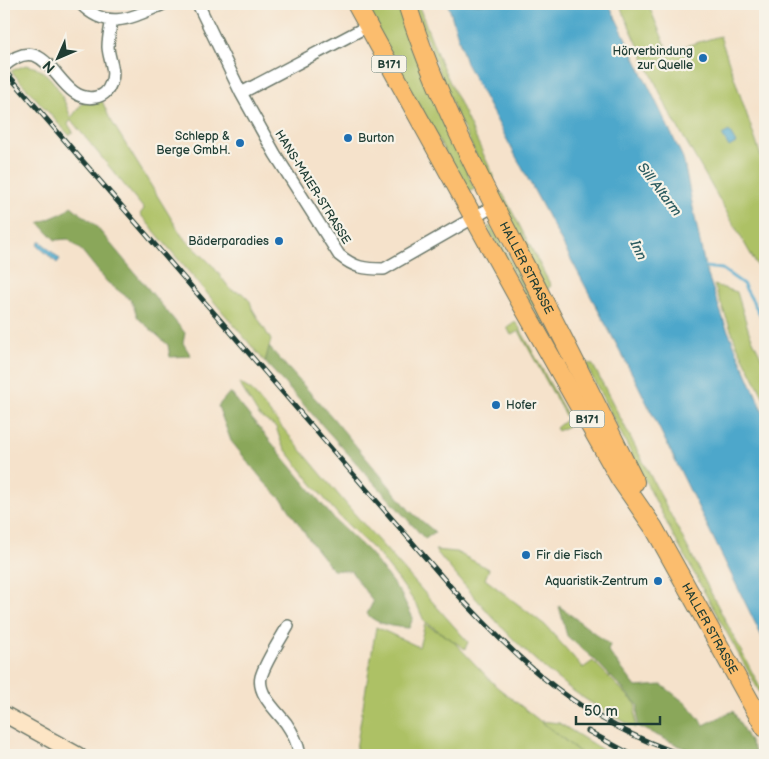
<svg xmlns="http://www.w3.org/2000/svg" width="769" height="759" font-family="'Balsamiq Sans',sans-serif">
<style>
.green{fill:#adc165;stroke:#667f4c}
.forest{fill:#8aa75a;stroke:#547247}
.water{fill:#4da7cb;stroke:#367280}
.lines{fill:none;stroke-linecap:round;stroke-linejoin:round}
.stream{stroke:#4da7cb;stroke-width:3}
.minor-casing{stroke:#6a7769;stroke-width:14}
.secondary-casing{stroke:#6a7769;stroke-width:18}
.primary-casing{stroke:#6a7769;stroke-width:20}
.minor{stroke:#fff;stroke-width:11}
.secondary{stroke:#fde5c5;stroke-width:15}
.primary{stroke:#fbbd6e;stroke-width:18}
.rail-casing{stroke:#1f3d34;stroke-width:5}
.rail{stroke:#f7f3e8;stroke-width:3;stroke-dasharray:9;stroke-linecap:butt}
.poi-dot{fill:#1f6fb2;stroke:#f7f3e8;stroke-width:2}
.labels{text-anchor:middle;stroke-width:4.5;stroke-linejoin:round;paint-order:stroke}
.shield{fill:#f7f3e8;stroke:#60746a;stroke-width:1}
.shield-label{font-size:11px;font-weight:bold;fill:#1f3d34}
.poi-label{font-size:12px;fill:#1f3d34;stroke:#f7f3e8;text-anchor:end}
.street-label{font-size:12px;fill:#1f3d34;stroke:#f7f3e8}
.water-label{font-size:14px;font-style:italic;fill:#2d5d61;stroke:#f7f3e8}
</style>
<rect width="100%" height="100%" fill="#f7f3e8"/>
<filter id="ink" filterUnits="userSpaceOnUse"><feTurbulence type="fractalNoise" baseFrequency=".02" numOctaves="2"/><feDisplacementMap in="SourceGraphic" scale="10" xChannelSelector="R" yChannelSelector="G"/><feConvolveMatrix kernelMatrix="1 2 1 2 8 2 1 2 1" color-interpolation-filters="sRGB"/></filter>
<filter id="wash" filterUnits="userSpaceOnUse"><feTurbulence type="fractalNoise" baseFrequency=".0096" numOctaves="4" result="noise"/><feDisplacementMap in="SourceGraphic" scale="20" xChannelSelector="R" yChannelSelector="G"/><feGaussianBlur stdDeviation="1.12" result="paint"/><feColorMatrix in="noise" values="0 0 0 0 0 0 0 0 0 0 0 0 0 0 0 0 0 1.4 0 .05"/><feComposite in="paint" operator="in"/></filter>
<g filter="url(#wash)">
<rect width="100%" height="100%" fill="#f5e2cb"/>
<!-- green -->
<path class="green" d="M362,4H400L449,131L475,189L468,192Z
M413,4H418L439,59L494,177L493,180L489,182L455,111Z
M619,4H648L668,51L720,36L765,168V279L668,110Z
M26,65C52,69 63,96 71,118L86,98L100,96L109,117L182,236L212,265L231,290L242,293L250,301L252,308L271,340L265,362L140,214L144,209L71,120L68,124L73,132L69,135L11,71Z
M499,192L503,194L551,286L546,290L495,194Z
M487,226L491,227L497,235L629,478Z
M714,285L737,292L749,332L765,365V400L736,343Z
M514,322H515L519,327L572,424L558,431L556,428L567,419L519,331L511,335L507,327Z
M588,363L593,365L765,697V702L673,535L586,365Z
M239,383L251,390L352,511L468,642L465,649L424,621L418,607L398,579L379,555L340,517L313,485L282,445L276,427L259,416Z
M435,550L456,552L489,569L485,579L545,625L583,668L593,661L636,704L635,728C611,714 585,701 564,684C514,646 475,598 435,550Z
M425,624L451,639L497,687L582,754L541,721L559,723L611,755H355L376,627L419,647Z"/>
<!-- forest -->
<path class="forest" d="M71,206L95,225L185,333L183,343L191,356L170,357L168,345L138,318L131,300L107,282L82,251L68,239L55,240L39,223L63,213Z
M269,347L332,417L410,511L435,532L425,539L265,362Z
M230,392L334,519L369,552L401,594L413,618L409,628C395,627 377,625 367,614L373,602L351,571L333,570L313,545L284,502L265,483L231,441L218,406Z
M559,606L610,645L608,651L636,687L662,685L688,705L704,725L733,711L755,751L753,755H706L684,748L637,726L638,705L594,659L567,636Z"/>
<!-- water -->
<path class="water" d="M448,4H609L683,158L705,267L725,324L765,416V643L636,381L466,63Z
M729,131L736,143L729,147L722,135Z
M40,241L60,259L57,263L37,245Z"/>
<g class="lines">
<!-- stream -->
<path class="stream" d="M702,264L705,267L722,269L743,284L765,323"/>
</g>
</g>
<g filter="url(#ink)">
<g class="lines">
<defs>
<path id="minor" d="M81,4C108,32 133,17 163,4
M198,4L241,93L275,154L339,255C355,268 364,269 384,269L494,206
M4,66C51,25 56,106 96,97C103,96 108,91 110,85C117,72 109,61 108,47C108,38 110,29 112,20
M241,93L368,26
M288,626C280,640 265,662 261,677C257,694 277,711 286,723C293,733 298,744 300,755"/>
<path id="secondary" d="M4,714L78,755"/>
<g id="primary">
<path id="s1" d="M356,4L523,307L620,479L654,528L765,728"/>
<path id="s2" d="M407,4C438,103 488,194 536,286C570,351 602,416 635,482"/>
</g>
</defs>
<!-- minor casing -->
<use href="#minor" class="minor-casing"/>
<!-- secondary casing -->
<use href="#secondary" class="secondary-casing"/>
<!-- primary casing -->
<use href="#primary" class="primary-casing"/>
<!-- minor -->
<use href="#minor" class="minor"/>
<!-- secondary -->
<use href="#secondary" class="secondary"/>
<!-- primary -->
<use href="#primary" class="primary"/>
<defs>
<path id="rail" d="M4,70L450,586C520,664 582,721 683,755
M588,731L632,755"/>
</defs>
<!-- rail casing -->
<use href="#rail" class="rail-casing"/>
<!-- rail -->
<use href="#rail" class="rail"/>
</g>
</g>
<!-- markers -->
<g class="poi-dot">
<circle cx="703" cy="58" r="5"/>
<circle cx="348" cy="138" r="5"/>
<circle cx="240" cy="143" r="5"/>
<circle cx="279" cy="241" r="5"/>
<circle cx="496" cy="405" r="5"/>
<circle cx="526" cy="555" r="5"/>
<circle cx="658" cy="581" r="5"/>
</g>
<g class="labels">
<!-- shield labels -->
<g class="shield">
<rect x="371.5" y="55.5" width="35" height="17" rx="4"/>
<rect x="569.5" y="410.5" width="35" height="17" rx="4"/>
</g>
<g class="shield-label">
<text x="389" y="68">B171</text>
<text x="587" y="423">B171</text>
</g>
<!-- poi labels -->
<g class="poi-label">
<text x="693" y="55">Hörverbindung<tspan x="693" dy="14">zur Quelle</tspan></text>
<text x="230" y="140">Schlepp &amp;<tspan x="230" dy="14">Berge GmbH.</tspan></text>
<text x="358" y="142" text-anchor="start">Burton</text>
<text x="269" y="245">Bäderparadies</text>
<text x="506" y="409" text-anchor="start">Hofer</text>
<text x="536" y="559" text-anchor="start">Fir die Fisch</text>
<text x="648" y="585">Aquaristik-Zentrum</text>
</g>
<!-- street labels -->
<g class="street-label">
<text transform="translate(313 187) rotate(58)" y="4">HANS-MAIER-STRASSE</text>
<text dy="4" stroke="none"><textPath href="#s2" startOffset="290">HALLER STRASSE</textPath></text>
<text dy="4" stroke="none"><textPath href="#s1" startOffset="718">HALLER STRASSE</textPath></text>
</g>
<!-- water labels -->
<g class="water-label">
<text transform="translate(660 189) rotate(53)" y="5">Sill Altarm</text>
<text transform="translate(639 250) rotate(65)" y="5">Inn</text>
</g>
</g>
<!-- margin -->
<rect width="769" height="759" fill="none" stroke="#f7f3e8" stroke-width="20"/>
<!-- north arrow -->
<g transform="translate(58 58) rotate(225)" stroke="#f7f3e8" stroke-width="4" paint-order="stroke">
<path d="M0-4L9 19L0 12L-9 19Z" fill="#1f3d34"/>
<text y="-8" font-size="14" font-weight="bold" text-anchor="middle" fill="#1f3d34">N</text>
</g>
<!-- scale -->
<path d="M576 716v8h84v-8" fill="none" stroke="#1f3d34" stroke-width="2.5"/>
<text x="584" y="716" font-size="15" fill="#1f3d34" stroke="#f7f3e8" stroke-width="4" paint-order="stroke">50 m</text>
</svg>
